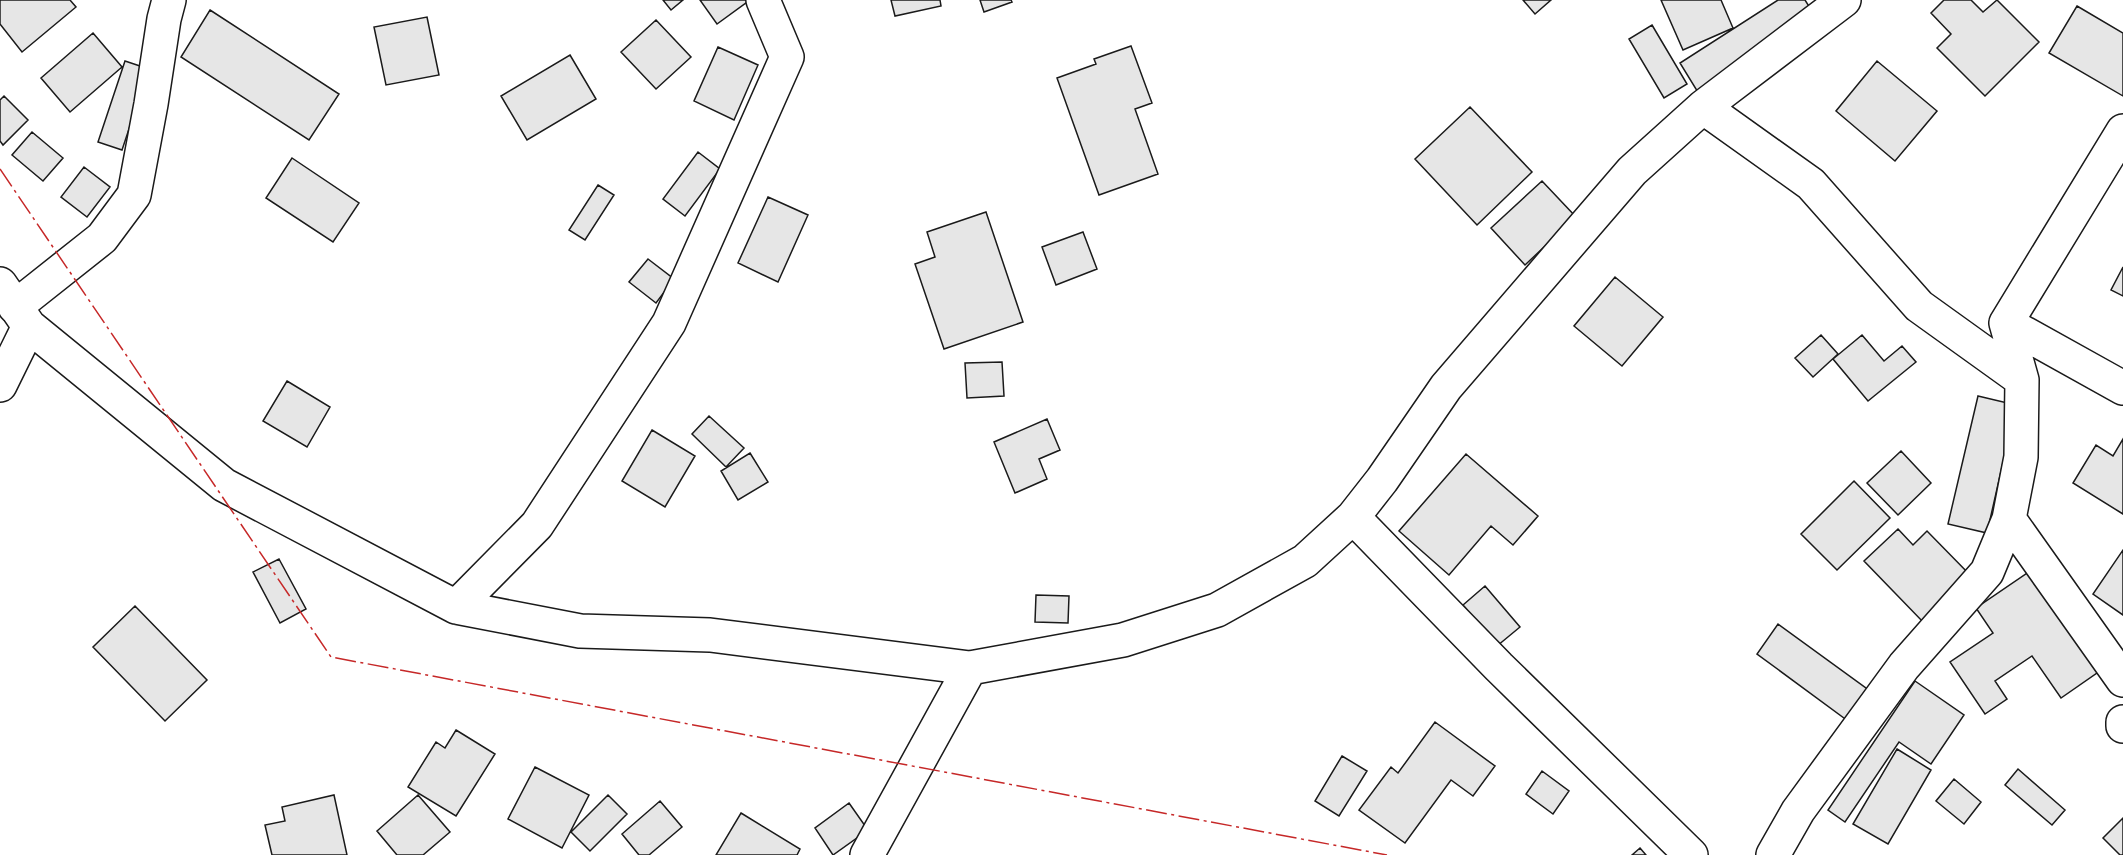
<svg xmlns="http://www.w3.org/2000/svg" width="2123" height="855" font-family="Ubuntu,sans-serif">
<style>
.building{fill:#e6e6e6;stroke:#1a1a1a;stroke-width:1.5}
.lines{fill:none;stroke-linecap:round;stroke-linejoin:round}
.minor-casing{stroke:#1a1a1a;stroke-width:36}
.minor{stroke:#fff;stroke-width:33}
.power{stroke:#c62828;stroke-width:1.5;stroke-dasharray:21 4.5 3 4.5;stroke-linecap:butt}
</style>
<rect width="100%" height="100%" fill="#fff"/>
<!-- building -->
<path class="building" d="M0,0H70L76,7L22,52L0,24Z
M663,0H683L671,10Z
M700,0H750L717,24Z
M891,0H940L941,6L895,16Z
M980,0H1011L1012,2L984,12Z
M1523,0H1551L1535,14Z
M1661,0H1721L1733,28L1683,50Z
M1778,0H1805L1817,19L1699,94L1680,63Z
M1944,0H1971L1983,12L1997,0L2039,42L1985,96L1937,48L1951,34L1931,13Z
M2077,6L2123,33V96L2049,53Z
M210,10L339,94L309,140L181,57Z
M427,17L439,75L386,85L374,27Z
M656,20L691,57L656,89L621,52Z
M1652,25L1687,84L1664,98L1629,39Z
M93,33L122,67L70,112L41,78Z
M1131,46L1152,103L1135,109L1158,174L1099,195L1057,78L1096,64L1094,59Z
M718,47L758,65L734,120L694,101Z
M570,55L596,99L527,140L501,96Z
M125,61L149,69L122,150L98,142Z
M1877,61L1937,111L1895,161L1836,111Z
M4,96L28,120L3,145L0,141V100Z
M1470,107L1532,172L1477,225L1415,159Z
M32,132L63,158L43,181L12,155Z
M698,152L720,169L685,216L663,199Z
M292,158L359,203L333,242L266,198Z
M84,167L110,187L87,217L61,197Z
M1542,181L1576,217L1525,265L1491,228Z
M598,185L614,195L585,240L569,230Z
M768,197L808,215L778,282L738,263Z
M986,212L1023,322L944,349L915,264L935,257L927,232Z
M1083,232L1097,269L1056,285L1042,247Z
M648,259L674,279L656,303L629,282Z
M2123,267V296L2111,290Z
M1615,277L1663,317L1622,366L1574,326Z
M1821,335L1838,354L1813,377L1795,358Z
M1862,335L1884,361L1902,346L1916,362L1868,401L1833,359Z
M1002,362L1004,396L967,398L965,363Z
M287,381L330,407L307,447L263,421Z
M1978,396L2016,405L1987,533L1948,524Z
M709,416L744,448L726,467L692,434Z
M1047,419L1060,450L1039,459L1047,479L1015,493L994,442Z
M652,430L695,456L665,507L622,481Z
M2123,439V514L2073,483L2096,445L2113,456Z
M1901,451L1931,483L1898,515L1867,483Z
M750,453L768,482L738,500L721,471Z
M1466,454L1538,516L1513,545L1491,526L1449,575L1399,531Z
M1854,481L1890,518L1837,570L1801,534Z
M1898,529L1913,545L1927,531L1972,577L1924,623L1864,561Z
M2123,550V615L2093,594Z
M279,559L306,609L280,623L253,572Z
M2039,565L2107,666L2061,698L2032,656L1995,681L2007,699L1985,714L1950,662L1993,633L1976,608Z
M1485,586L1520,627L1497,646L1463,605Z
M1036,595L1069,596L1068,623L1035,622Z
M135,606L207,680L165,721L93,647Z
M1778,624L1870,691L1848,721L1757,654Z
M1915,681L1964,715L1931,764L1899,742L1845,822L1828,810Z
M1435,722L1495,766L1473,796L1451,780L1405,843L1359,810L1391,767L1398,773Z
M456,730L495,754L456,816L408,787L436,742L445,748Z
M1897,749L1931,770L1888,844L1853,824Z
M1342,756L1367,771L1339,816L1315,801Z
M535,767L589,795L562,848L508,819Z
M2018,769L2065,810L2052,825L2005,785Z
M1542,771L1569,791L1553,814L1526,794Z
M1954,779L1981,802L1964,824L1936,801Z
M334,795L347,855H272L265,825L285,821L282,807Z
M418,795L450,832L423,855H397L377,831Z
M608,795L627,814L590,851L571,832Z
M660,801L682,827L649,855H639L622,834Z
M849,803L868,830L833,855L815,828Z
M741,813L800,849L797,855H716Z
M2123,818V855H2120L2103,838Z
M1640,848L1646,855H1632Z"/>
<g class="lines">
<defs>
<path id="minor" d="M1703,107L1811,184L1919,306L2022,380
M0,284L29,326L224,485L456,607L580,631L710,635L970,668L1123,640L1217,610L1305,561L1353,517L1382,480L1446,387L1632,171L1703,107L1844,0
M15,307L102,238L134,195L151,104L164,19L169,0
M2006,323L2123,388
M0,385L29,326
M1353,517L1499,667L1691,855
M2009,519L2123,680
M456,607L537,525L669,323L787,57L763,0
M2123,722V726
M867,855L970,668
M1773,855L1798,811L1904,666L1987,572L2009,519L2021,457L2022,380L2006,323L2123,131"/>
</defs>
<!-- minor casing -->
<use href="#minor" class="minor-casing"/>
<!-- minor -->
<use href="#minor" class="minor"/>
<!-- power -->
<path class="power" d="M0,169L331,657L1387,855"/>
</g>
</svg>
